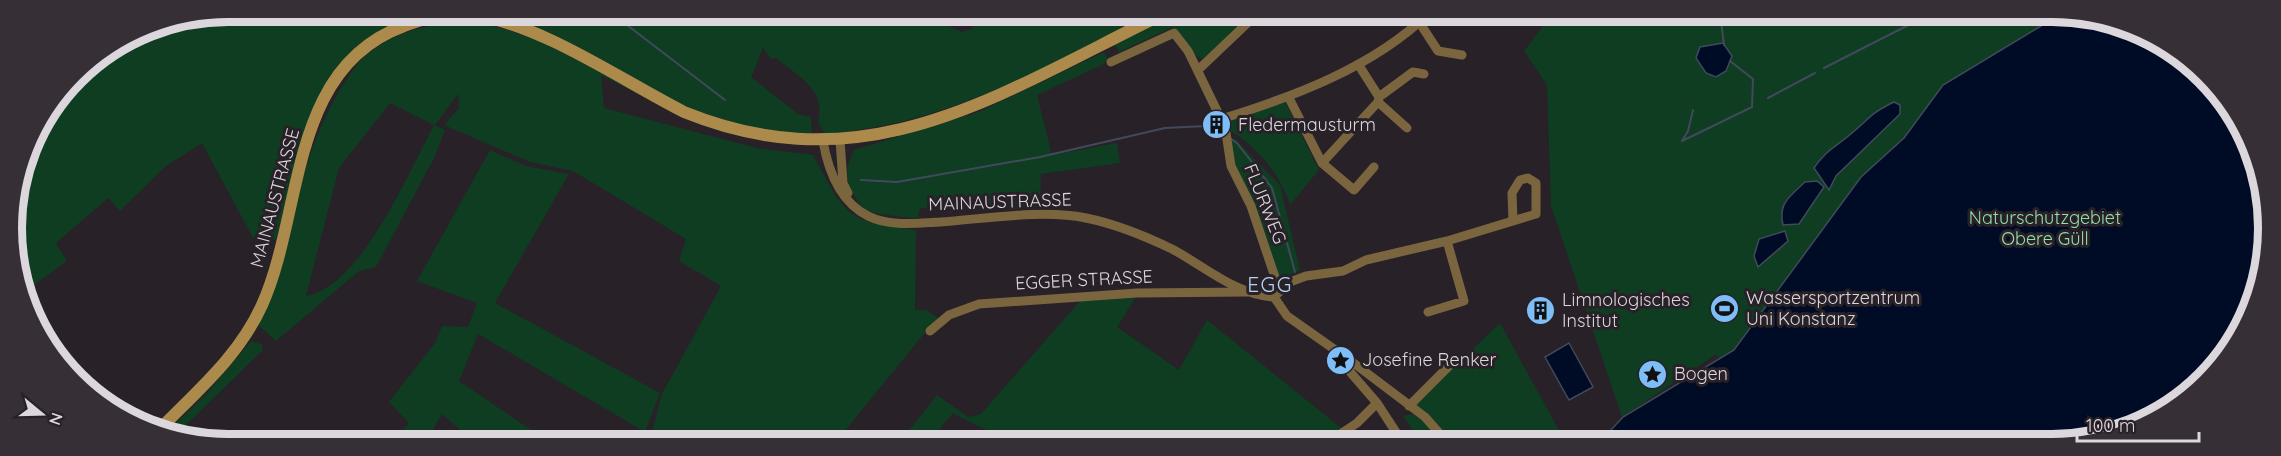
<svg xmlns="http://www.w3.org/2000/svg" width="2281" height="456" font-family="Quicksand,sans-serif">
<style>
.green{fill:#0e3d22;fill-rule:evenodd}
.water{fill:#000c25;stroke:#42495c;stroke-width:1.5}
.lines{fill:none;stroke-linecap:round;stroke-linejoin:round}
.stream{stroke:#42495c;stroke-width:2}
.minor{stroke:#7a653f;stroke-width:9}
.secondary{stroke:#ac8a4b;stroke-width:12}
.labels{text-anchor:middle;stroke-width:6;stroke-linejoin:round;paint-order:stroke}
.poi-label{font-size:18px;fill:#dcd7dc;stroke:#282128;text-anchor:start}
.street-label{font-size:18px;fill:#dcd7dc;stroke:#282128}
.park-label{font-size:18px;fill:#93deab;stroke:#282128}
.quarter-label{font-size:21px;letter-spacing:1.5px;fill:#b2d5f7;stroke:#282128}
.rim{fill:none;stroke:#dcd7dc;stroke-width:8}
</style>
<rect width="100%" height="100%" fill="#282128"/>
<!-- green -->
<path class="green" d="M228,12L935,13L949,26L962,32L972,29L978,13H1151C1043,68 949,124 825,134L818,122C826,89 799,77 776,58L771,59L763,48L751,77L798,114L811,117L812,140L725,131L673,112L601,75L604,108L757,148L813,155C847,217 845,221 916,230L915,310H926L940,319L927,330L835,443H649L662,394L721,286L679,261L686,239L573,171L530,162L444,125L459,108L458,94L435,125L445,130L434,158L376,267L359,271L276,341L258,325C283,275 289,230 303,178C313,141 332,98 355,67C384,30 449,16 493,26C506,29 519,34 532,38L496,22L434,13L359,48L303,137L276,239L266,242L259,234L253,238L202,143L166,166L120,211L108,198L56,243L67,261L23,293L12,214L29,145L76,75L146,28ZM390,103L434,125C410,170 360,288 306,296L339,168Z
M1173,13H1252L1203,59L1194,55L1173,27L1119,52L1114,43Z
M1553,13L2081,14L2161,41L2224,96L2262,172L2267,256L2247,323L2205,381L2148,422L2067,444L1764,308L1734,350L1720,358L1715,355L1622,417L1551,206L1547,85L1524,51Z
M1104,52L1108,59L1102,65L1037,95L1052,155L1117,143L1120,163L1041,174L1040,207L920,208L918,219L880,214L864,210C848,186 841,177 854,150L979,112Z
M1285,102L1319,170L1290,205C1280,174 1256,145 1227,129L1232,119Z
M1234,138L1280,185L1300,270L1279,280L1266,236L1233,165L1230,141Z
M490,150L526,166L569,174L495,303L660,393L645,432L478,334L459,381L549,442H474L442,414L426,442H394L409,423L389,402L435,343L442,326L468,327L477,303L417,281Z
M1135,298L1117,327L1179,370L1207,320L1345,431L1326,443H1010C990,429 972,425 953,413L928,443H899L937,395L968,417L981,414L1080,301Z
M1500,323L1566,443H1501L1494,431L1478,443H1452L1414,405Z
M251,341L261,344L263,350L176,435L167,432L206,394Z
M1413,414L1433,429L1444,443H1409L1416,434L1403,416Z"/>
<!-- water -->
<path class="water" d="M2061,14H2081L2161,41L2224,96L2262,172L2267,256L2247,323L2205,381L2148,422L2067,444L1599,443L1623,417L1734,350L1861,177L1904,138L1943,85Z
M1723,43L1732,56L1726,71L1716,77L1706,73L1696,58L1700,47Z
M1894,102L1900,105V114L1836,176L1829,190L1814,168C1827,149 1836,147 1852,133C1870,118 1871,113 1894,102Z
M1817,181L1824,187L1799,224L1783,225C1778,203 1790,196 1805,182Z
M1785,231L1788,241L1758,267L1754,256L1759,239Z
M1569,343L1593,387L1569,400L1545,357Z"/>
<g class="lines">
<!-- stream -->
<path class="stream" d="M610,12L725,100
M1720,13L1724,45
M1824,68L1930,14
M1768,98L1815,73
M1231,139L1237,143L1272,188L1295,272
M1682,141L1752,107L1753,79L1730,61
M1682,141L1688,131L1693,110
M861,180L897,182L1040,157L1165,128L1206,126"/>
<!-- minor -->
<path class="minor" d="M1418,13L1423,28L1438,51L1462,55
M1111,62L1174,33L1188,51L1221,119L1226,133L1231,166L1251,206L1279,289
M1358,64L1379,97
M1198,70L1258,13
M1289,98L1322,163L1378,102L1379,97L1413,72L1424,74
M1378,102L1407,128
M1221,119C1293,97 1374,67 1429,13
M840,140L843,183L848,193
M823,141C828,170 840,202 868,216C890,227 917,223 940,222C985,219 1042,209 1086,218C1116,224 1145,236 1172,249C1204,266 1236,295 1274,297
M1322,163L1354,190L1374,167
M1274,297L1290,282L1306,276L1343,271L1366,260L1447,241L1536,214V183L1528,178L1520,180L1512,193L1513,221
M1274,297L1287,316L1341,354L1351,373L1377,403L1403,443
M1428,312L1464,301L1447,241
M930,331L949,315L979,304L1137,293L1248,292
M1343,355L1425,417L1448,443
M1409,406L1456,359
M1327,443L1357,423L1377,403"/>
<!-- secondary -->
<path class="secondary" d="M159,430C198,390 239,356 262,305C304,212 288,68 404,26C427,17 451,11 475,15C544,26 621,80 684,112C869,187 1002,92 1165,13"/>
</g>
<!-- icons -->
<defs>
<symbol id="building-disc" viewBox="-11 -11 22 22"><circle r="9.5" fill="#7dbef9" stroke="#282128"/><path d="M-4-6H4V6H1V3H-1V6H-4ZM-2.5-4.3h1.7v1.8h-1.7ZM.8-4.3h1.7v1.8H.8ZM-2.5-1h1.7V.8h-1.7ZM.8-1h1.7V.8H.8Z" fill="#111"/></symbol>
<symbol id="stadium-disc" viewBox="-11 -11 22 22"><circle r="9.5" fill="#7dbef9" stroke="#282128"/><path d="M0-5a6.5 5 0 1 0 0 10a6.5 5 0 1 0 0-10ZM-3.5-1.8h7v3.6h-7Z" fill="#111"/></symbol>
<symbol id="sight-disc" viewBox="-11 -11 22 22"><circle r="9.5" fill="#7dbef9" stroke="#282128"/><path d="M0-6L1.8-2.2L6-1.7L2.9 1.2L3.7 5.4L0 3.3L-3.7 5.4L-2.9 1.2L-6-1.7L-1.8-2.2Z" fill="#111"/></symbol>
</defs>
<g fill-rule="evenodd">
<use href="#building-disc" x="1200" y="108" width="33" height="33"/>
<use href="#stadium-disc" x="1708" y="292" width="33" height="33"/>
<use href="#building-disc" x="1524" y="294" width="33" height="33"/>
<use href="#sight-disc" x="1324" y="344" width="33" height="33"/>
<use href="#sight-disc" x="1636" y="358" width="33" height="33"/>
</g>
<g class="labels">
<!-- poi labels -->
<g class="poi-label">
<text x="1238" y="131">Fledermausturm</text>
<text x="1746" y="304">Wassersportzentrum<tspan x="1746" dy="21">Uni Konstanz</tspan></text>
<text x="1562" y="306">Limnologisches<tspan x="1562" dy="21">Institut</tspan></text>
<text x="1362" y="366">Josefine Renker</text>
<text x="1674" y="380">Bogen</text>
</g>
<!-- street labels -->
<g class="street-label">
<text transform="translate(275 198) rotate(-75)" y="6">MAINAUSTRASSE</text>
<text transform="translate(1000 202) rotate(-2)" y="6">MAINAUSTRASSE</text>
<text transform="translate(1265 204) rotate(68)" y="6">FLURWEG</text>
<text transform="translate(1084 280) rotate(-3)" y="6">EGGER STRASSE</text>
</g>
<!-- park labels -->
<g class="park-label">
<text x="2045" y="224">Naturschutzgebiet<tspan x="2045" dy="21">Obere Güll</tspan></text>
</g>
<!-- quarter labels -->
<g class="quarter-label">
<text x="1270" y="292">EGG</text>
</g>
</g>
<!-- crop -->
<path d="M0 0H2281V456H0ZM228 22H2052A206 206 0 0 1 2258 228V228A206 206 0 0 1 2052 434H228A206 206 0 0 1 22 228V228A206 206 0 0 1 228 22Z" fill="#363036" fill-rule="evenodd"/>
<path class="rim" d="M228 22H2052A206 206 0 0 1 2258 228V228A206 206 0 0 1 2052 434H228A206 206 0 0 1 22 228V228A206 206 0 0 1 228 22Z"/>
<!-- north arrow -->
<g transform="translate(42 414) rotate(109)" stroke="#282128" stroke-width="4.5" paint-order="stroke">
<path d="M0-4.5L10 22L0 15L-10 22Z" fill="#dcd7dc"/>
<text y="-9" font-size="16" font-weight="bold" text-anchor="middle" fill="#dcd7dc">N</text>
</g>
<!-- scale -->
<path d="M2077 432v9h122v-9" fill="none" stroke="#dcd7dc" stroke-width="3"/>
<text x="2086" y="432" font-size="18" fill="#dcd7dc" stroke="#282128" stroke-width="4.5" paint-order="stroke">100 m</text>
</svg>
